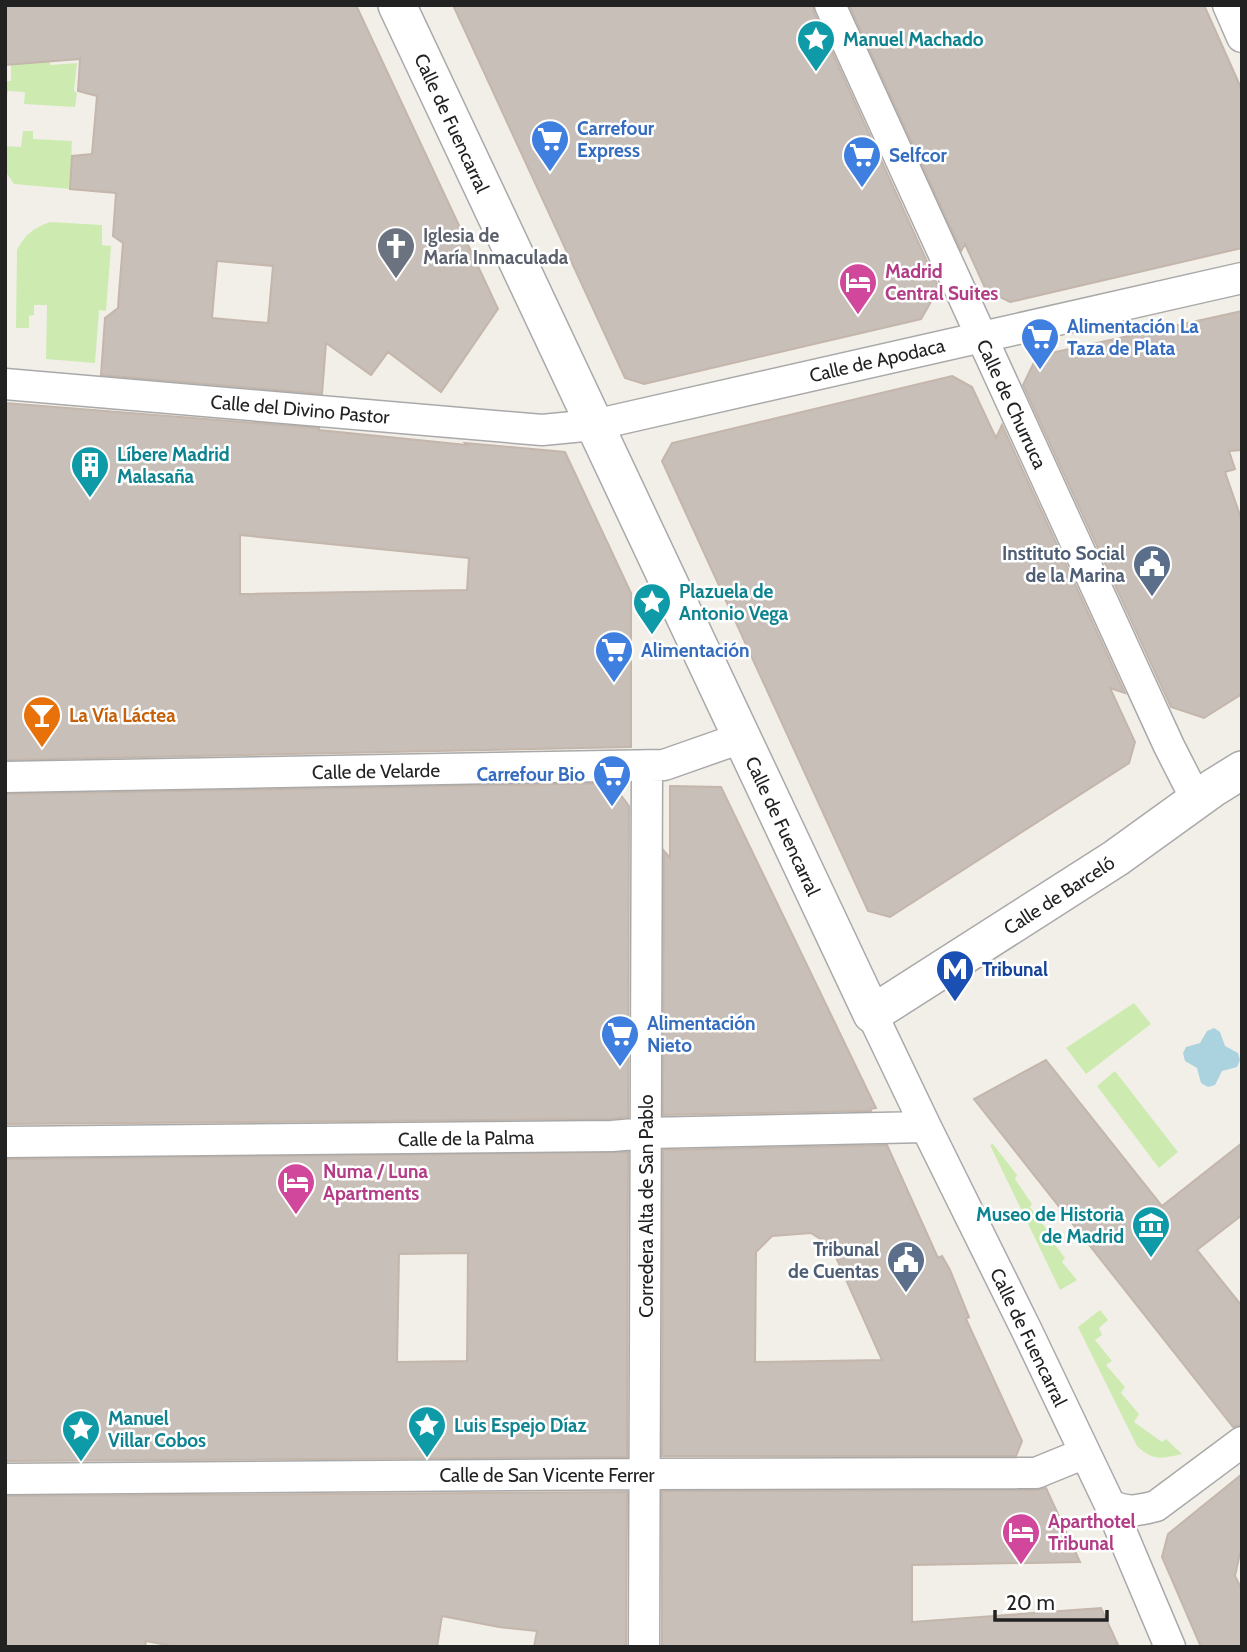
<svg xmlns="http://www.w3.org/2000/svg" width="1247" height="1652" font-family="Cabin,sans-serif">
<style>
.grass{fill:#cdebb0}
.water{fill:#aad3df}
.building{fill:#c7bfb8;stroke:#c4b6ab;stroke-width:2;fill-rule:evenodd}
.lines{fill:none;stroke-linecap:round;stroke-linejoin:round}
.minor-casing{stroke:#a9a9a9;stroke-width:33}
.tertiary-casing{stroke:#a9a9a9;stroke-width:40}
.minor{stroke:#fff;stroke-width:30}
.tertiary{stroke:#fff;stroke-width:37}
.labels{text-anchor:middle;stroke-width:5;stroke-linejoin:round;paint-order:stroke}
.culture-label{font-size:19px;font-weight:bold;fill:#0d838f;stroke:#fff;text-anchor:start}
.street-label{font-size:19px;fill:#222;stroke:#fff}
.shop-label{font-size:19px;font-weight:bold;fill:#366cbe;stroke:#fff;text-anchor:start}
.worship-label{font-size:19px;font-weight:bold;fill:#5b616d;stroke:#fff;text-anchor:start}
.hotel-label{font-size:19px;font-weight:bold;fill:#b23c85;stroke:#fff;text-anchor:start}
.service-label{font-size:19px;font-weight:bold;fill:#4e5e75;stroke:#fff;text-anchor:end}
.food-label{font-size:19px;font-weight:bold;fill:#c56008;stroke:#fff;text-anchor:start}
.transit-label{font-size:19px;font-weight:bold;fill:#164399;stroke:#fff;text-anchor:start}
</style>
<rect width="100%" height="100%" fill="#f2efe9"/>
<!-- grass -->
<path class="grass" d="M50,61V65L77,63L74,91L77,93L75,107L24,104L25,92L8,91L5,104V81H11V64Z
M23,131H33V139L72,141L70,189L14,184L5,171V146L21,147Z
M50,222L102,225V245L111,246L106,311L99,310L95,363L46,359L47,305H34V315L29,316V328H16L17,250C24,235 35,227 50,222Z
M1134,1003L1151,1024L1086,1074L1066,1048Z
M1115,1071L1178,1152L1159,1168L1097,1086Z
M993,1144L1017,1175L1015,1179L1032,1204L1030,1207L1057,1243L1055,1245L1065,1258L1062,1262L1077,1280L1060,1290L990,1145Z
M1100,1310L1108,1320L1099,1328L1102,1335L1095,1340L1112,1361L1106,1365L1125,1387L1121,1393L1139,1414L1134,1422L1162,1442L1166,1439L1182,1454C1161,1459 1153,1461 1137,1446L1078,1327Z"/>
<!-- water -->
<path class="water" d="M1214,1028L1220,1032L1225,1046L1238,1053L1240,1060L1237,1067L1222,1071L1215,1085L1208,1087L1201,1083L1197,1068L1185,1061L1183,1053L1186,1047L1200,1043L1207,1031Z"/>
<!-- building -->
<path class="building" d="M5,5H356L498,309L441,392L388,352L371,375L326,343L322,394L101,375L105,318L118,308L119,293L123,243L113,236L116,193L70,189L72,156L92,154L97,96L78,91L80,59L5,65ZM217,261L273,266L268,323L212,318Z
M453,5H813L814,12L939,288L921,319L644,384L625,378Z
M849,5H1204L1242,90V248L1010,302L986,290L965,244L961,251Z
M1242,311V450L1229,451L1235,469L1225,472L1242,521V694L1204,718L1171,707L1023,385L1037,356Z
M952,376L972,387L996,438L1002,425L1125,693L1110,688L1135,742L1129,763L890,917L868,911L662,461L672,443Z
M5,403L319,428V430L467,445L465,443L565,452L631,593V747L5,760ZM240,535L469,558L467,590L240,594Z
M612,783L629,806L628,1117L611,1119L5,1124V794Z
M670,786L721,787L876,1108L870,1109L871,1111L663,1115L664,851L670,858Z
M1046,1060L1162,1206L1242,1143V1215L1197,1250L1242,1306V1425L1233,1427L974,1099Z
M887,1145L938,1258L942,1256L950,1270L969,1317L966,1319L1022,1441L1016,1456H662L663,1150ZM811,1233L831,1246L882,1360L755,1362L756,1252L772,1236Z
M628,1152L627,1457L5,1461V1159ZM468,1253L467,1361L397,1362L399,1254Z
M1242,1474V1552L1240,1553L1235,1576L1242,1590V1647H1201L1162,1557L1168,1534Z
M1046,1488L1080,1562L912,1565V1622L1101,1608L1119,1647H662V1491L1036,1490Z
M627,1492L626,1647H534L537,1631L499,1627L442,1616L437,1647H177L146,1641L145,1647H5V1496Z"/>
<g class="lines">
<defs>
<path id="minor" d="M830,5C942,253 1056,499 1169,746L1197,801
M1228,5L1242,37
M5,384L542,430L594,425L1242,278
M5,777L664,765L741,738
M872,1014L926,1127L1026,1329L1110,1505L1170,1647
M5,1142L612,1136L647,1133L926,1127
M5,1479L646,1474L1036,1473L1085,1453
M1110,1505C1128,1513 1137,1511 1156,1506L1242,1442
M644,1647L647,766"/>
<path id="tertiary" d="M397,5L872,1014L1116,858L1213,788L1242,770"/>
</defs>
<!-- minor casing -->
<use href="#minor" class="minor-casing"/>
<!-- tertiary casing -->
<use href="#tertiary" class="tertiary-casing"/>
<!-- minor -->
<use href="#minor" class="minor"/>
<!-- tertiary -->
<use href="#tertiary" class="tertiary"/>
</g>
<!-- icons -->
<defs>
<symbol id="sight-pin" viewBox="-11 -11 22 30"><path d="M0 17L-7.5 6A9.5 9.5 0 1 1 7.5 6Z" fill="#0f9aa8" stroke="#fff"/><path d="M0-6L1.8-2.2L6-1.7L2.9 1.2L3.7 5.4L0 3.3L-3.7 5.4L-2.9 1.2L-6-1.7L-1.8-2.2Z" fill="#fff"/></symbol>
<symbol id="supermarket-pin" viewBox="-11 -11 22 30"><path d="M0 17L-7.5 6A9.5 9.5 0 1 1 7.5 6Z" fill="#3f7fe0" stroke="#fff"/><path d="M-6-5.5h2.5l.6 2H6L4.5 2H-2.5L-4.4-4H-6ZM-1.5 3.2a1.3 1.3 0 1 0 .1 0ZM3 3.2a1.3 1.3 0 1 0 .1 0Z" fill="#fff"/></symbol>
<symbol id="church-pin" viewBox="-11 -11 22 30"><path d="M0 17L-7.5 6A9.5 9.5 0 1 1 7.5 6Z" fill="#6b7280" stroke="#fff"/><path d="M-1.2-6h2.4v3.5h3.3v2.4h-3.3V6h-2.4V-.1h-3.3v-2.4h3.3Z" fill="#fff"/></symbol>
<symbol id="hotel-pin" viewBox="-11 -11 22 30"><path d="M0 17L-7.5 6A9.5 9.5 0 1 1 7.5 6Z" fill="#d1479c" stroke="#fff"/><path d="M-6-4.5h1.5V1H6V5H4.5V3h-9V5H-6ZM-4 0a1.8 1.8 0 1 1 3.6 0ZM.5 0V-2.5h3Q6-2.5 6 0Z" fill="#fff"/></symbol>
<symbol id="building-pin" viewBox="-11 -11 22 30"><path d="M0 17L-7.5 6A9.5 9.5 0 1 1 7.5 6Z" fill="#0f9aa8" stroke="#fff"/><path d="M-4-6H4V6H1V3H-1V6H-4ZM-2.5-4.3h1.7v1.8h-1.7ZM.8-4.3h1.7v1.8H.8ZM-2.5-1h1.7V.8h-1.7ZM.8-1h1.7V.8H.8Z" fill="#fff"/></symbol>
<symbol id="civic-pin" viewBox="-11 -11 22 30"><path d="M0 17L-7.5 6A9.5 9.5 0 1 1 7.5 6Z" fill="#5c6f8a" stroke="#fff"/><path d="M-.6-6.5H3V-4.5H.6V-3L4-1V1h2V6H-6V1h2V-1L-.6-3ZM-1.2 2.5V6h2.4V2.5Z" fill="#fff"/></symbol>
<symbol id="bar-pin" viewBox="-11 -11 22 30"><path d="M0 17L-7.5 6A9.5 9.5 0 1 1 7.5 6Z" fill="#e8710a" stroke="#fff"/><path d="M-6-5H6L.8 .8V4.5H3.5V6h-7V4.5H-.8V.8Z" fill="#fff"/></symbol>
<symbol id="metro-pin" viewBox="-11 -11 22 30"><path d="M0 17L-7.5 6A9.5 9.5 0 1 1 7.5 6Z" fill="#1a4fb4" stroke="#fff"/><path d="M-5.5 5V-5H-3L0 0L3-5H5.5V5H3V-.5L0 4L-3-.5V5Z" fill="#fff"/></symbol>
<symbol id="museum-pin" viewBox="-11 -11 22 30"><path d="M0 17L-7.5 6A9.5 9.5 0 1 1 7.5 6Z" fill="#0f9aa8" stroke="#fff"/><path d="M0-6L6-3V-2H-6V-3ZM-5-1h2V3h-2ZM-1-1h2V3h-2ZM3-1h2V3H3ZM-6 4H6V6H-6Z" fill="#fff"/></symbol>
</defs>
<g fill-rule="evenodd">
<use href="#sight-pin" x="794" y="17" width="44" height="60"/>
<use href="#supermarket-pin" x="528" y="117" width="44" height="60"/>
<use href="#supermarket-pin" x="840" y="133" width="44" height="60"/>
<use href="#church-pin" x="374" y="224" width="44" height="60"/>
<use href="#hotel-pin" x="836" y="260" width="44" height="60"/>
<use href="#supermarket-pin" x="1018" y="315" width="44" height="60"/>
<use href="#building-pin" x="68" y="443" width="44" height="60"/>
<use href="#civic-pin" x="1130" y="542" width="44" height="60"/>
<use href="#sight-pin" x="630" y="580" width="44" height="60"/>
<use href="#supermarket-pin" x="592" y="628" width="44" height="60"/>
<use href="#bar-pin" x="20" y="693" width="44" height="60"/>
<use href="#supermarket-pin" x="590" y="752" width="44" height="60"/>
<use href="#metro-pin" x="933" y="947" width="44" height="60"/>
<use href="#supermarket-pin" x="598" y="1012" width="44" height="60"/>
<use href="#hotel-pin" x="274" y="1160" width="44" height="60"/>
<use href="#museum-pin" x="1129" y="1203" width="44" height="60"/>
<use href="#civic-pin" x="884" y="1238" width="44" height="60"/>
<use href="#sight-pin" x="405" y="1403" width="44" height="60"/>
<use href="#sight-pin" x="59" y="1407" width="44" height="60"/>
<use href="#hotel-pin" x="999" y="1510" width="44" height="60"/>
</g>
<g class="labels">
<!-- culture labels -->
<g class="culture-label">
<text x="843" y="46">Manuel Machado</text>
<text x="117" y="461">Líbere Madrid<tspan x="117" dy="22">Malasaña</tspan></text>
<text x="679" y="598">Plazuela de<tspan x="679" dy="22">Antonio Vega</tspan></text>
<text x="1124" y="1221" text-anchor="end">Museo de Historia<tspan x="1124" dy="22">de Madrid</tspan></text>
<text x="108" y="1425">Manuel<tspan x="108" dy="22">Villar Cobos</tspan></text>
<text x="454" y="1432">Luis Espejo Díaz</text>
</g>
<!-- street labels -->
<g class="street-label">
<text transform="translate(452 123) rotate(65)" y="7">Calle de Fuencarral</text>
<text transform="translate(877 360) rotate(-13)" y="7">Calle de Apodaca</text>
<text transform="translate(1012 404) rotate(65)" y="7">Calle de Churruca</text>
<text transform="translate(300 409) rotate(5)" y="7">Calle del Divino Pastor</text>
<text transform="translate(376 771) rotate(-1)" y="7">Calle de Velarde</text>
<text transform="translate(783 826) rotate(65)" y="7">Calle de Fuencarral</text>
<text transform="translate(1059 895) rotate(-33)" y="7">Calle de Barceló</text>
<text transform="translate(466 1138) rotate(-1)" y="7">Calle de la Palma</text>
<text transform="translate(646 1206) rotate(-90)" y="7">Corredera Alta de San Pablo</text>
<text transform="translate(1029 1337) rotate(64)" y="7">Calle de Fuencarral</text>
<text x="547" y="1482">Calle de San Vicente Ferrer</text>
</g>
<!-- shop labels -->
<g class="shop-label">
<text x="577" y="135">Carrefour<tspan x="577" dy="22">Express</tspan></text>
<text x="889" y="162">Selfcor</text>
<text x="1067" y="333">Alimentación La<tspan x="1067" dy="22">Taza de Plata</tspan></text>
<text x="641" y="657">Alimentación</text>
<text x="585" y="781" text-anchor="end">Carrefour Bio</text>
<text x="647" y="1030">Alimentación<tspan x="647" dy="22">Nieto</tspan></text>
</g>
<!-- worship labels -->
<g class="worship-label">
<text x="423" y="242">Iglesia de<tspan x="423" dy="22">María Inmaculada</tspan></text>
</g>
<!-- hotel labels -->
<g class="hotel-label">
<text x="885" y="278">Madrid<tspan x="885" dy="22">Central Suites</tspan></text>
<text x="323" y="1178">Numa / Luna<tspan x="323" dy="22">Apartments</tspan></text>
<text x="1048" y="1528">Aparthotel<tspan x="1048" dy="22">Tribunal</tspan></text>
</g>
<!-- service labels -->
<g class="service-label">
<text x="1125" y="560">Instituto Social<tspan x="1125" dy="22">de la Marina</tspan></text>
<text x="879" y="1256">Tribunal<tspan x="879" dy="22">de Cuentas</tspan></text>
</g>
<!-- food labels -->
<g class="food-label">
<text x="69" y="722">La Vía Láctea</text>
</g>
<!-- transit labels -->
<g class="transit-label">
<text x="982" y="976">Tribunal</text>
</g>
</g>
<!-- border -->
<rect width="1247" height="1652" fill="none" stroke="#222222" stroke-width="14"/>
<!-- scale -->
<path d="M995 1610v10h112v-10" fill="none" stroke="#222222" stroke-width="3.5"/>
<text x="1006" y="1610" font-size="21" fill="#222222" stroke="#ffffff" stroke-width="5" paint-order="stroke">20 m</text>
</svg>
